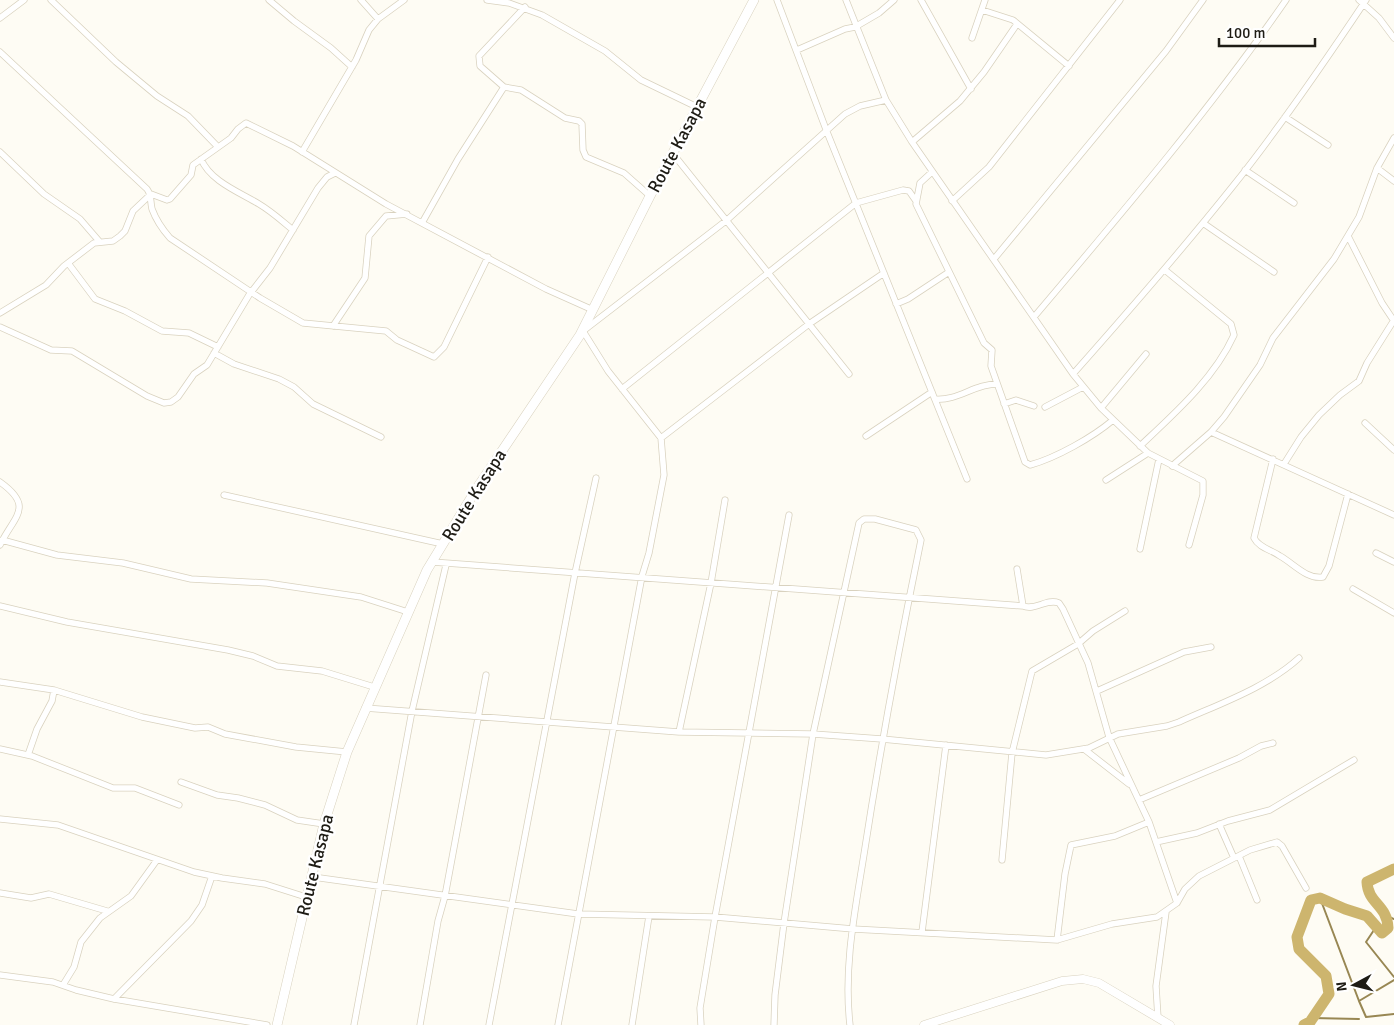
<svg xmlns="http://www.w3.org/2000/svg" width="1394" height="1025" font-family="Signika,sans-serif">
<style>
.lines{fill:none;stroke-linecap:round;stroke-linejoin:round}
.stream{stroke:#988753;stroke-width:2}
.river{stroke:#cdb56e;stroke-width:11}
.minor-casing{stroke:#d9d2bf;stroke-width:7}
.tertiary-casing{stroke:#d9d2bf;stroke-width:9}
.secondary-casing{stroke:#d9d2bf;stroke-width:10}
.minor{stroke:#fff;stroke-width:5.5}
.tertiary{stroke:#fff;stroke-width:8}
.secondary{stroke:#fff;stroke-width:9}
.labels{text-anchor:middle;stroke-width:5;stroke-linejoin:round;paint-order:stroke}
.street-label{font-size:18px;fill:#1e1c15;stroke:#fff}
</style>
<rect width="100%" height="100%" fill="#fefcf4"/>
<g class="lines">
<!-- stream -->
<path class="stream" d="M1320,898L1359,1001
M1387,916L1394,919
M1376,927L1366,942L1394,977
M1394,980L1359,1001L1366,1017L1394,1014
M1312,1018L1359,1019"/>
<!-- river -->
<path class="river" d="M1304,1025L1310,1022L1329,994L1326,976L1299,949L1297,937L1311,900L1320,898L1345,909L1367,916L1382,933L1388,928C1387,904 1368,904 1367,882L1394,869"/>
<defs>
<path id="minor" d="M51,0L116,62L157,96L188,116L218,147
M269,0L294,21L331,48L352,67
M361,0L378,19
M487,0L509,3L542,15L605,51L641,80L697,107
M777,0L827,132L967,479
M846,0L886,100L912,142L1073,374L1101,408L1148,453L1203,481V495L1189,545
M921,0L971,89
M1359,0L1379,18L1394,38
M525,7L479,56L480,66L504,87L521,90L565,118L579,121L582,124L583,150L586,157L624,173L650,196
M982,10L1013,20L1069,66
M0,18L24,0
M972,38L985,0
M797,50L845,29L855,27L879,13L894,0
M0,52L147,189C152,196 150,201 152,209C156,220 163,230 170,238L260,298L303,323L386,331L397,340L434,357L444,347L488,257
M1285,117L1328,145
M912,142L960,101L984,72L1017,24
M0,152L44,194L80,219L99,241
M302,152L356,60L369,30L378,19L404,0
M674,155L849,374
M201,159C210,181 239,192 259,204C271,211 282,221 293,230
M1377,168L1394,181
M1245,170L1294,203
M932,172L920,183L916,204L984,343L992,350L991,366L1025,462L1030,465C1056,458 1093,437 1113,420
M952,201L989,167L1120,0
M422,223L458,159L504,87
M1203,223L1274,272
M1348,236L1382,303L1394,321
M994,259L1166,51L1203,0
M68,263L95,299L125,311L162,331L189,333L218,347
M896,304L908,299L949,272
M0,313L46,285L64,266L94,243L113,241L120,236L125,231L133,211L151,194L167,200L170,199L191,175L193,165L231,138L238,129L246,123L293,146L386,204L546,289L593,310
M1034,317C1121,214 1209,111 1286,0
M333,326L365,278L369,236L386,216L407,214
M0,327L51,350L72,351L147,396L164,403L171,402L178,397L194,374L207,365L249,295L270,268L318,188L327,177L335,173
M214,353L234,364L279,379L294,387L313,404L381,437
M1073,374C1128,312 1182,250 1233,186C1281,126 1324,63 1366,0
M622,389L856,203L903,190L909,191L916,201
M935,399C958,401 974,384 997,384
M1004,404L1016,400L1034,406
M1045,407L1083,387
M1101,408L1146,354
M1365,423L1394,450
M1211,432L1394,515
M866,436L932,392
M661,438L809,324L884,273
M1140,446C1174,414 1214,379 1234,335L1231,324L1165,270
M1273,459L1254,538C1259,548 1272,550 1280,556C1293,563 1307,580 1323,577L1329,566L1348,494
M1284,464L1301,437L1319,415L1340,395L1359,381L1367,363L1394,320
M1172,466L1211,432L1224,417L1260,365L1273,338L1334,259L1359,217L1377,168L1394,138
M1106,480L1148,453
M0,482C35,507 14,516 0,545
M224,495L443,544
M2,540L57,555L123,563L191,579L267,583L361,597L408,612
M1140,549L1159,459
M1376,553L1394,562
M432,562L1023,606
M1017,569L1023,606C1035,611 1047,598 1059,603L1063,609L1088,663L1109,737L1149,822L1177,903
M1353,589L1394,613
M0,606L67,622L228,650L253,656L277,666L322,671L374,687
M0,682L54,690L142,717L195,728L208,727L225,734L296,747L347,752
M1097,691L1184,652L1211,647
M365,708L679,732L813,734L882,739L1046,755L1089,748L1118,734L1167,726L1179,722C1219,704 1266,688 1299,658
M679,732L711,583L725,500
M0,749L32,756L113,788H135L179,805
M1084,749L1129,784
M28,755L37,729L52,701L54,690
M181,782L217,795L238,798L265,805L297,820L324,824
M1139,800L1239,758L1261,746L1273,743
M0,819L58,825L194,872L222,878L265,884L306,897
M1219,824L1234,858
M1156,842L1197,833L1228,821L1270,810L1354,760
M1239,856L1257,900
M1002,860L1012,753L1032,671L1078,644L1093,631L1125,611
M313,877L578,914L715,917L853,929L1057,940L1112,924L1157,917L1177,903L1185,889L1199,876L1250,850L1277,842L1282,846L1306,888
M0,893L31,898L49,894L107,911
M922,932L946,745
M1057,940L1065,874L1071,845L1115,836L1149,822
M0,975L53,982L76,990L114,999L267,1025
M63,985L74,967L81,942L100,918L131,896L157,860
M114,999L191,921L202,905L212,876
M1158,1018L1156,986L1166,912
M354,1025L412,711L446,565
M420,1025L438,921L445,896L486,675
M489,1025L575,573L596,478
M558,1025L642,576L649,553L664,475L661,438L608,371L583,331L727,220L845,114L860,106L886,100
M632,1025L649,916
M701,1025L700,1008L715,917L789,515
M774,1025L775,995L784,923L813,734L859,523L864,519H875L916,530L921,540C900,642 881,745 865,848C856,906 843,966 850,1025"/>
<path id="tertiary" d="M924,1025L1062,981L1083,979L1099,983L1170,1025"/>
<path id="secondary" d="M277,1025L324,824L347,752L427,570L477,488L580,335L650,196L754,0"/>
</defs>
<!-- minor casing -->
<use href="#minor" class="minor-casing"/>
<!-- tertiary casing -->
<use href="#tertiary" class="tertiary-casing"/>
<!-- secondary casing -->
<use href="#secondary" class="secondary-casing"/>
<!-- minor -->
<use href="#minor" class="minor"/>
<!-- tertiary -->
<use href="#tertiary" class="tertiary"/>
<!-- secondary -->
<use href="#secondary" class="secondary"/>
</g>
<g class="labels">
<!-- street labels -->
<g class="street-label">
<text transform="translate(677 145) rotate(-62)" y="6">Route Kasapa</text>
<text transform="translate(474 495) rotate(-58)" y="6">Route Kasapa</text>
<text transform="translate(315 865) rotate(-76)" y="6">Route Kasapa</text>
</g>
</g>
<!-- north arrow -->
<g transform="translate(1354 985) rotate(263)" stroke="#ffffff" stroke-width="4" paint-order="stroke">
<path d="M0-4L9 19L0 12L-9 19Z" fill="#1e1c15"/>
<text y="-8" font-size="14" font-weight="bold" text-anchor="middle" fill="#1e1c15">N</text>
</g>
<!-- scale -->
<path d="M1219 38v8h96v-8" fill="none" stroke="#1e1c15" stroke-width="2.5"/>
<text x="1226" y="38" font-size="15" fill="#1e1c15" stroke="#ffffff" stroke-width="4" paint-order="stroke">100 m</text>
</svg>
